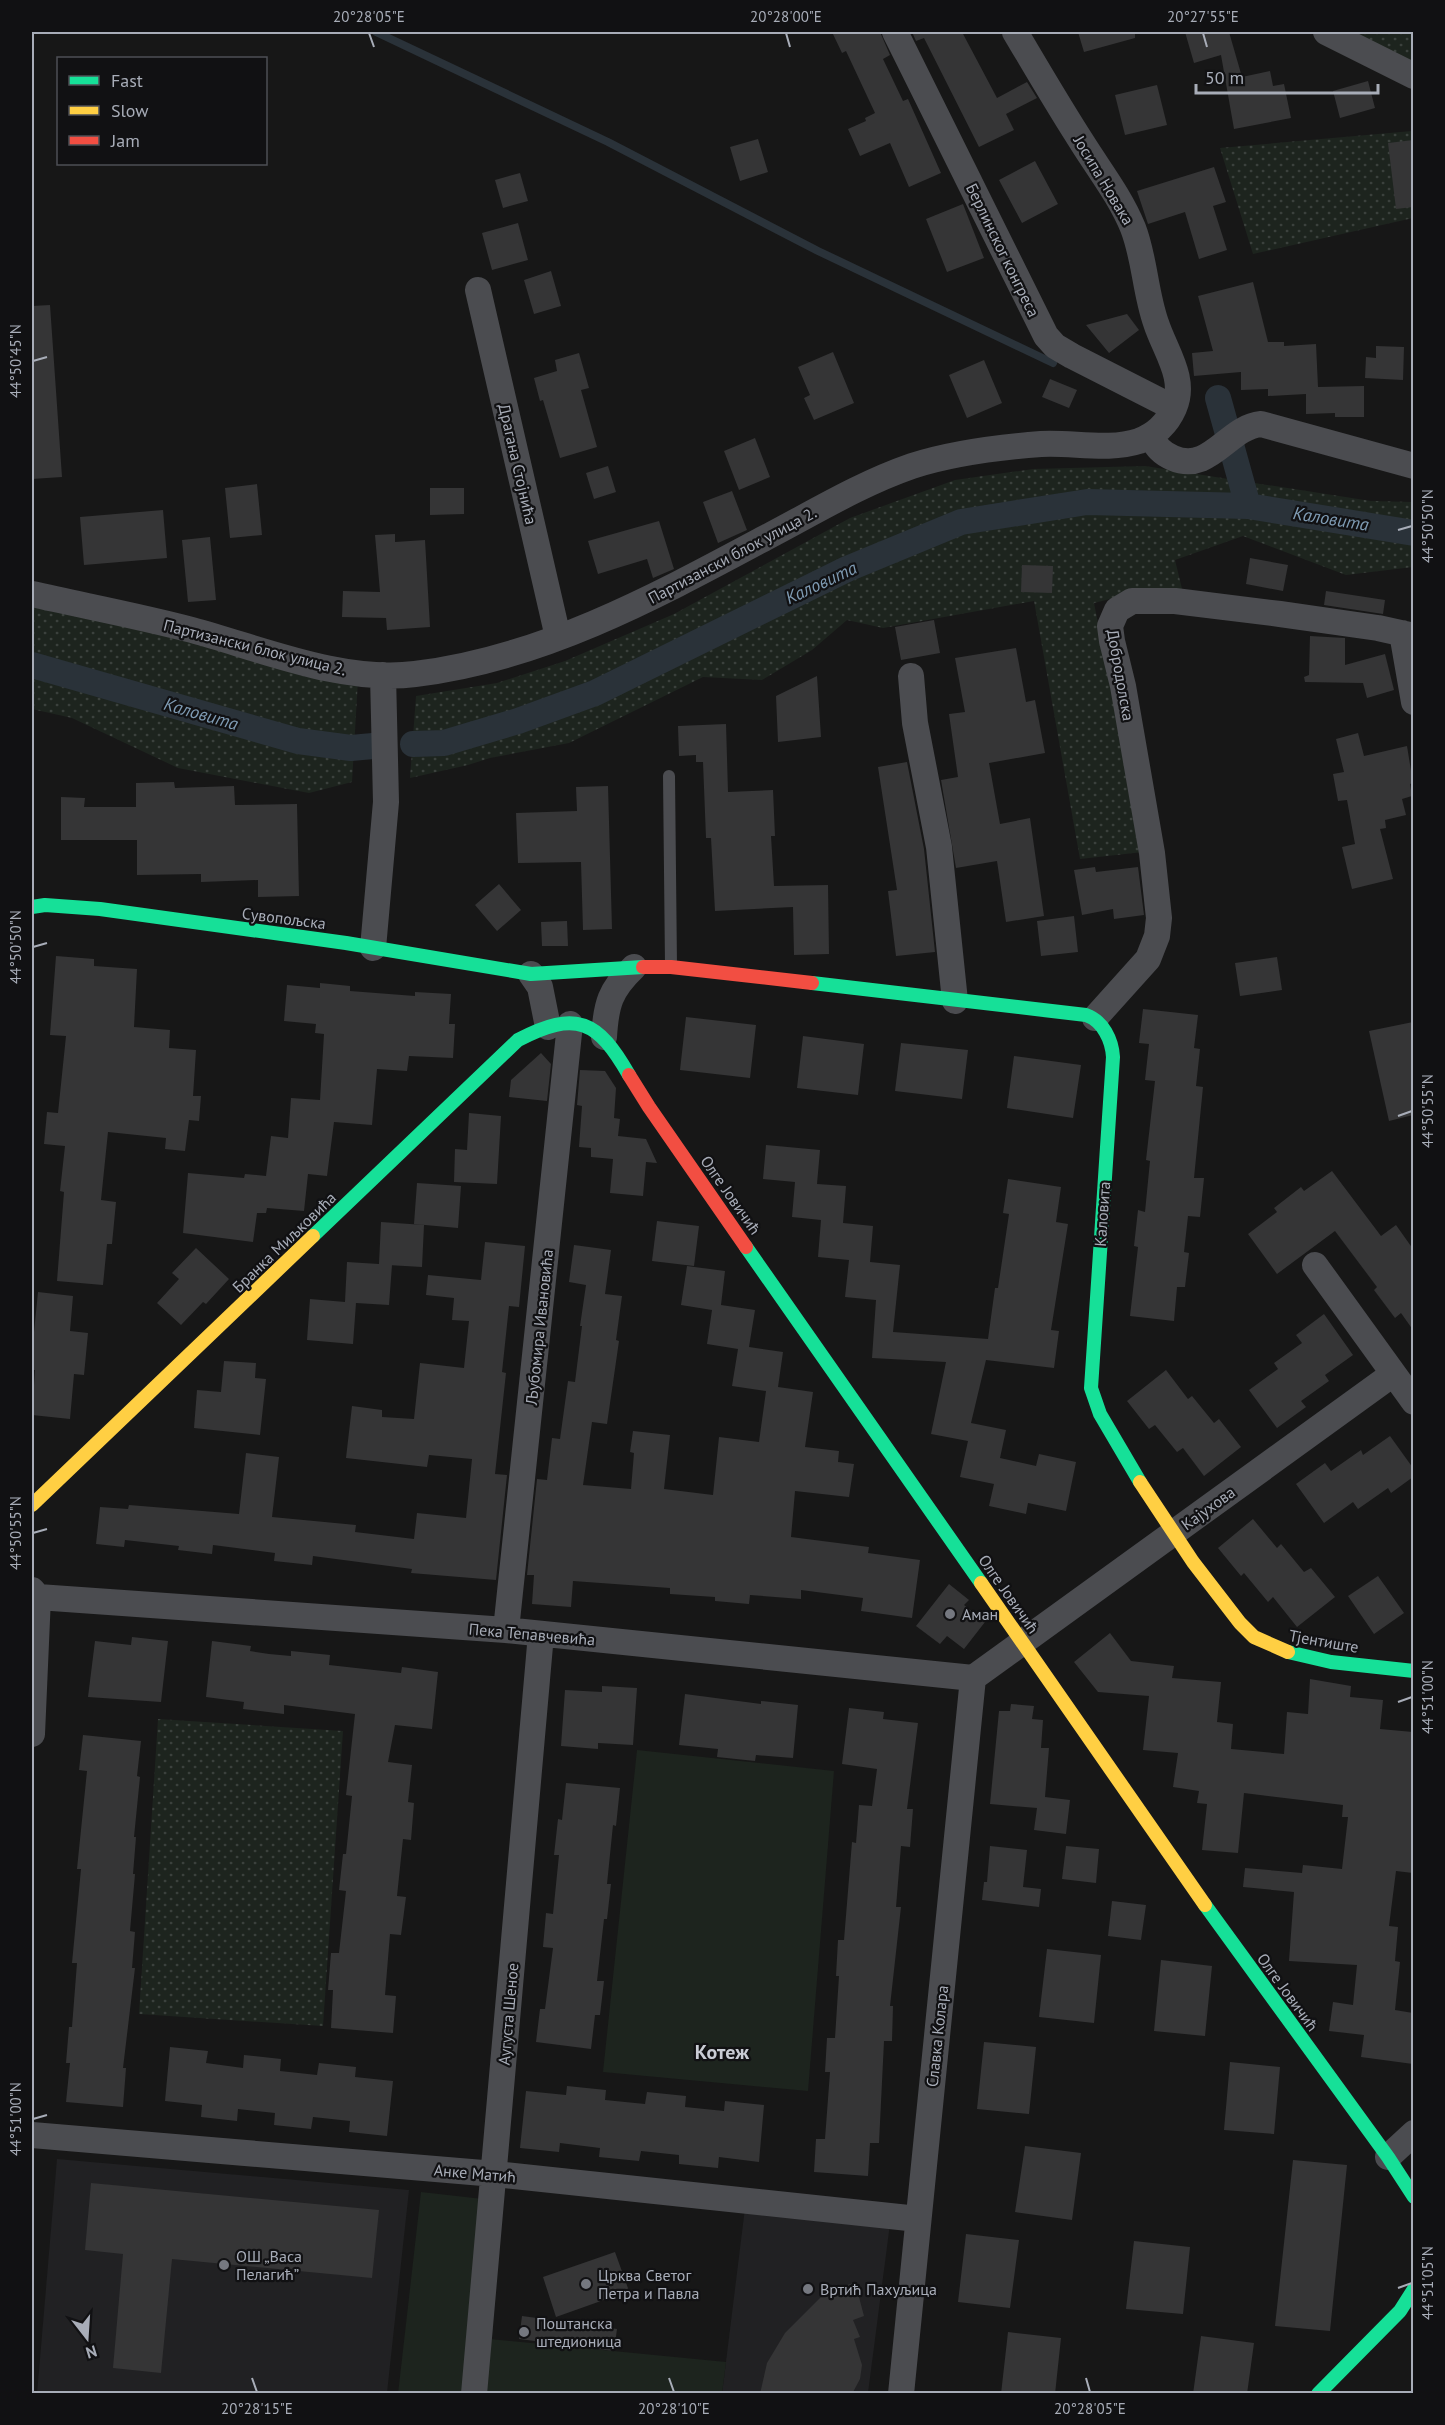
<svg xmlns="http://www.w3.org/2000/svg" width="1445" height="2425" font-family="'PT Sans',sans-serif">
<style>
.built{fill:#212123}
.grass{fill:url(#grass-dots)}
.park{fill:#1d241e}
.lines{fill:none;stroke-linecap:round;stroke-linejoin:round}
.stream{stroke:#2a3239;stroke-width:8}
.canal{stroke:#2a3239;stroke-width:26}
.building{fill:#353536}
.lane{stroke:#4b4c50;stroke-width:12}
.street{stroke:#4b4c50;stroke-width:26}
.fast{stroke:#16e098;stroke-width:14}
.slow{stroke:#ffcf43;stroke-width:14}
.jam{stroke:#f24e42;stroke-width:14}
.ticks{fill:none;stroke:#a8adb8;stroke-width:2}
.poi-dot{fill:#757880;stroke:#111113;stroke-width:2}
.labels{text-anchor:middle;stroke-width:4.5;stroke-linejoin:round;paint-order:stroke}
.street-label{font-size:16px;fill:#a8adb8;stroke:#111113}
.poi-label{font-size:16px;fill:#a8adb8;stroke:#111113;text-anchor:start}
.water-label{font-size:18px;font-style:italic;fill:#7f9bb3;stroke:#111113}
.quarter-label{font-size:20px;font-weight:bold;fill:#c9ccd4;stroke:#111113}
.neatline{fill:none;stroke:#a8adb8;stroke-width:2}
.ticks-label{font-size:15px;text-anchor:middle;fill:#a8adb8}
</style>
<defs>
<pattern id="grass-dots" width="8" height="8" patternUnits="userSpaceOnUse" patternTransform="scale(1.5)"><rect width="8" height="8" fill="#1d241e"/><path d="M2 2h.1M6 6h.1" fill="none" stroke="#3b413d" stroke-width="1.8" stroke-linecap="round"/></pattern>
</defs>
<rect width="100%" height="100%" fill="#171717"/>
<!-- built -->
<path class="built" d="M57,2159L409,2190L387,2393L37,2394Z
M746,2200L891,2216L868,2393L722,2394Z"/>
<!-- grass -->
<path class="grass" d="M1321,32H1413V78Z
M1413,128V218L1253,254L1220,148L1412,131Z
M1145,466L1371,501L1413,502V567L1346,575L1243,536L1175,560L1184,597L1126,595L1094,603L1143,852L1080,859L1034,601L883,628L847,620L812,650L762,680L703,677L569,743L490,758L468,765L410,778L416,696L497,683L565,661L674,614L850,518L955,480L1033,469Z
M32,596L358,680L352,782L309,793L178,768L72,718L32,709Z
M158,1719L343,1731L323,2026L139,2014Z"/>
<!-- park -->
<path class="park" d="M637,1750L834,1771L808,2091L603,2072Z
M421,2192L483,2199L463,2393L398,2394Z
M479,2338L726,2362L722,2393L474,2394Z"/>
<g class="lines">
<!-- stream -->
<path class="stream" d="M376,32L608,142L818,251L1053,363"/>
<!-- canal -->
<path class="canal" d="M1218,398L1248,506
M32,665L298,741L351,748L373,746
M413,744L444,743L518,721L595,693L847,569L961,522L1087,502L1248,506L1414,533"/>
</g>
<!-- building -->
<path class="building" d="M832,32H880L890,55L883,59L903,101L908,99L941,173L909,187L890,143L860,156L848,129L866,121L865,118L875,113L846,51L842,53Z
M912,32H962L997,98L1027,82L1037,98L1006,114L1014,130L979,147L924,38L916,41Z
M1078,32H1135V38L1084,52Z
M1185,32H1229L1242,77L1270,71L1273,86L1284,84L1291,118L1234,129L1221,55L1194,63Z
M1368,81L1375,108L1340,118L1333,91Z
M1157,85L1167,125L1125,135L1115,95Z
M758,139L768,172L740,181L730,147Z
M1413,140V207L1396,209L1388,143Z
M1035,161L1058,204L1022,223L999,180Z
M1214,167L1226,202L1213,206L1227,250L1199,259L1185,212L1148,224L1137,191Z
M520,173L528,201L503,208L495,180Z
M963,204L984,258L947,272L926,219Z
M518,223L528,260L492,270L482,233Z
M551,271L561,306L534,314L524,280Z
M1253,282L1268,342H1284V346L1316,344L1318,387L1364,386V417H1335V413L1306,414V394L1268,396V389L1241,390V372L1194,376L1192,353L1213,351L1198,296Z
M50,305L62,477L32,479V306Z
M1127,314L1139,330L1109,353L1086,325Z
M1376,346L1404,347L1403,380L1365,378L1366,357L1376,358Z
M833,352L854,403L814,420L804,398L810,395L798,367Z
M579,353L589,388L581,390L597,447L560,458L543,400L540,401L534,378L557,371L555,360Z
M984,360L1002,403L967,418L949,375Z
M1050,379L1077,390L1069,408L1042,397Z
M755,438L770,477L739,490L724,451Z
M608,466L616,492L594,499L586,473Z
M257,484L262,535L230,538L225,488Z
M430,488H464V514L430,515Z
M732,491L747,530L718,543L703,502Z
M163,510L167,558L84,565L80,517Z
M659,521L674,569L653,578L647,559L598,574L588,541Z
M395,534V542L425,540L430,627L387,630L386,618L342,617L343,591L380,592L375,535Z
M210,537L216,600L188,602L182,540Z
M1250,558L1288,565L1283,591L1246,584Z
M1022,565L1053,566L1052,593L1021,592Z
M1326,591L1385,600L1383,614L1324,605Z
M934,620L940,653L901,660L895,627Z
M1310,636L1345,638V665L1385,654L1394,690L1367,698L1363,683L1305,682L1304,677L1309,675Z
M1016,648L1026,702L1035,700L1045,753L989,763L1000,824L1030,818L1044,916L1006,922L997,861L956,868L941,780L958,777L949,714L965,712L955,658Z
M817,676L821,737L778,742L776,696Z
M726,724L728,792L773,790L775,836H771L774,886L828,885L829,954L794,955L793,907L715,911L711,838H706L703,762H696V755L679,756L678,726Z
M1358,733L1364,756L1407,746L1413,783L1410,784L1412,796L1402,799L1406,815L1385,820L1386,828L1380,829L1393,879L1352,889L1342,847L1355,844L1347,800L1338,801L1333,774L1344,772L1336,739Z
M907,762L924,849L935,952L896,956L888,891L897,890L878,767Z
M174,782L175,788L234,786L235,805L297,804L299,896L258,897V880L201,882V874L137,875V840H61V797L85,798L84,807H136V783Z
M608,786L612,929L583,930L581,862L518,863L516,813L577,811L576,787Z
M1095,867L1096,872L1138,867L1144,915L1114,919L1113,909L1082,915L1074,870Z
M499,884L521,910L497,931L475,905Z
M1074,916L1078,952L1041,956L1037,921Z
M567,921L568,946H542L541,922Z
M56,956L94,959V966L137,969L134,1027L170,1030L169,1048L196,1050L193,1096H201L199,1121L189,1120L185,1151L165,1149L166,1138L108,1132L101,1200L116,1202L112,1244H107L103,1285L57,1281L64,1192L60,1191L65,1146L44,1144L47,1112L58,1113L66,1036L50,1035Z
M1277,957L1282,990L1240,996L1235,963Z
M320,983L350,986V991L415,996V992L451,994L449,1024H455L453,1058L409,1056L407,1071L377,1069L372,1125L334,1122L327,1176L308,1174L304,1211L267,1208L266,1213H257L253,1242L183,1233L188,1173L244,1178L245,1174L266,1176L271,1136L288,1138L291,1098L320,1100L324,1034L315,1033L316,1024L284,1021L287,985L320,988Z
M1143,1009L1198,1015L1194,1048L1200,1049L1196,1086L1203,1087L1194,1178H1204L1200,1217L1188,1216L1184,1252L1189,1253L1185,1287H1177L1174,1321L1130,1316L1138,1247L1134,1246L1138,1210L1145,1212L1150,1161L1146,1160L1155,1081L1145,1080L1149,1044L1139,1043Z
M686,1017L756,1025L750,1078L680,1070Z
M1413,1022V1115L1389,1121L1369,1031Z
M803,1036L864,1044L858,1095L797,1088Z
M901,1043L968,1050L962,1099L895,1091Z
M541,1053L551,1064L547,1101L509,1097L511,1080Z
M1014,1056L1081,1065L1073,1118L1007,1108Z
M580,1070L605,1071L616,1088L614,1118L620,1119L618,1136L646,1139L657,1163L646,1162L643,1196L610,1193L613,1159L591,1157V1148L579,1147L582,1106L577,1105Z
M469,1113L501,1116L497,1184L454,1182L455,1149L467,1150Z
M766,1145L820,1150L817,1184L846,1186L843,1223L873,1226L870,1262L900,1265L893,1332L988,1339L995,1288H998L1009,1214L1003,1213L1008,1179L1061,1187L1056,1222L1068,1224L1051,1330L1059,1331L1054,1368L986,1360L971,1423L1006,1430L1000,1458L1036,1466L1039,1454L1076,1462L1066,1511L1028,1503L1026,1514L989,1506L994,1484L960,1477L968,1441L931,1434L946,1362L872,1358L876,1300L845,1297L849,1260L818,1257L821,1220L792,1217L795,1182L763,1179Z
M1332,1171L1381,1236L1396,1225L1413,1249V1330L1401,1313L1395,1318L1374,1290L1377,1287L1335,1231L1277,1274L1248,1234L1277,1212L1274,1208L1301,1187L1304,1191Z
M417,1183L461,1186L458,1228L414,1224Z
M657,1221L699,1226L694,1266L652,1261Z
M381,1222L424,1225L422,1267L388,1265H392L389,1305L356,1303L353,1344L307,1340L310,1299L345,1302L347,1262L379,1264Z
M485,1242L525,1246L519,1307L509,1306L502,1372L506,1373L495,1474L507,1475L496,1580L411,1573L412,1569L313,1556L312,1565L274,1561L275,1553L213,1545L212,1554L178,1550L179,1546L125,1540L124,1547L96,1544L100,1507L128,1509L129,1505L239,1514L246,1453L279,1457L272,1517L356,1525L355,1532L414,1539L417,1513L466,1518L472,1459L429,1455L427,1467L346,1458L352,1406L382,1410V1417L414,1419L420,1363L464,1368L469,1321L452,1320L454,1298L426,1295L428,1275L481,1280Z
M574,1245L611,1250L605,1294L622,1296L616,1340L619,1341L607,1424L592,1422L583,1485L631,1489L634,1453L630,1452L633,1431L670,1435L664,1489L713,1495L719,1437L759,1442L766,1391L732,1386L738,1349L707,1344L712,1310L681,1305L687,1266L725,1271L721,1305L755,1310L749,1347L783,1352L778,1387L813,1392L805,1447L839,1451L838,1462L854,1464L849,1497L795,1491L791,1537L869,1547L868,1553L920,1560L912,1618L861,1611L863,1598L801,1590V1599L750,1595L749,1604L715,1601V1597L670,1594V1588L573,1581L571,1607L532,1604L534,1575H527L537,1479L547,1480L552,1438L560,1439L568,1381L575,1382L582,1326H580L586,1285L569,1282Z
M196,1248L229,1279L206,1304L203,1302L181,1325L157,1303L179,1279L172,1273Z
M38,1292L73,1296L70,1331L88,1333L84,1375L74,1374L70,1419L32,1415L35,1370H32V1352Z
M1324,1314L1353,1355L1325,1375L1329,1381L1301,1401L1306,1407L1277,1428L1249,1390L1278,1369L1274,1363L1302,1343L1296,1335Z
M224,1361L256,1363L255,1378L266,1379L260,1435L194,1428L197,1390L221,1392Z
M1166,1370L1188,1399L1192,1396L1214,1423L1219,1419L1241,1447L1204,1476L1183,1448L1177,1452L1155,1425L1149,1429L1127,1401Z
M1390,1436L1413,1468V1477L1391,1493L1388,1488L1358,1509L1353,1502L1324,1523L1296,1484L1325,1463L1331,1471L1361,1450L1363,1455Z
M1253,1519L1277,1548L1281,1544L1304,1572L1311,1568L1335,1597L1297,1627L1273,1597L1268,1602L1244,1573L1241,1576L1218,1548Z
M1378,1576L1404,1613L1374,1634L1348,1596Z
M949,1584L969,1600L964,1605L985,1622L964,1649L947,1636L940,1644L916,1626Z
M1110,1633L1131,1661L1174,1666L1172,1678L1221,1682L1217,1722L1233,1724L1231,1749L1284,1754L1287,1712L1308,1714L1310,1679L1351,1686L1350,1697L1383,1700L1380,1729L1413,1732V1873L1396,1871L1389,1926L1398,1927L1395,1961L1400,1962L1395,2010L1413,2013V2064L1361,2057L1364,2035L1329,2031L1333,2002L1353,2005L1357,1965L1289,1961L1294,1892L1243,1887L1245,1868L1302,1873L1303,1865L1342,1869L1348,1817H1342L1343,1805L1244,1793L1238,1853L1202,1850L1207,1804L1197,1803L1199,1791L1173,1787L1178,1753L1143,1750L1149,1696L1098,1692L1074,1662Z
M132,1637L168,1641L161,1702L88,1697L95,1641L131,1645Z
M212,1641L251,1646L250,1651L269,1654L291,1656V1651L330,1655L329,1665L401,1673L402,1667L438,1672L432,1729L395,1725L388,1762L412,1765L408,1802L414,1803L411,1840L403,1839L397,1896L406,1897L401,1935L390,1934L385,1995L396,1996L393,2033L331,2028L333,1990H328L331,1953H339L346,1891L339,1890L343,1854H346L352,1796L346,1795L355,1714L284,1705V1714L243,1709L244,1702L206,1697Z
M602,1686L637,1688L633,1745L598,1743V1749L561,1746L565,1690L602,1692Z
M685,1694L761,1704V1701L798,1705L793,1758L756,1755L755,1761L717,1757L718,1749L679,1745Z
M1011,1704L1034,1706L1032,1719L1043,1720L1041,1748H1049L1045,1797L1070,1800L1066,1834L1034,1830L1037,1808L990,1804L999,1711H1010Z
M849,1708L884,1712L883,1719L918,1723L907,1809H913L910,1847L901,1846L896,1907H901L890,2006H893L892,2041H884L879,2143H870L868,2176L814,2172L816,2139H825L830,2072H825L827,2038H835L839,1976H836L838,1940H844L852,1842L856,1843L859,1805L872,1806L877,1769L842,1764Z
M83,1735L141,1741L137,1776L140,1777L134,1837H136L133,1874H135L130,1931L135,1932L132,1968H135L123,2068H126L123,2107L66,2102L70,2063H66L69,2027H72L77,1963H72L81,1869H77L87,1771L79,1770Z
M566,1783L620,1788L616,1826L613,1825L607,1884H611L607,1919H604L597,1981H604L600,2015H595L591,2049L536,2042L540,2009H545L553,1948L543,1947L546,1913L553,1914L559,1855H554L558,1819L562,1820Z
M990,1846L1027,1850L1023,1887L1041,1889L1039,1907L982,1900L984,1882H987Z
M1066,1846L1099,1849L1096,1883L1062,1879Z
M1112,1901L1146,1905L1141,1940L1108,1936Z
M1047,1949L1101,1955L1094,2023L1039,2017Z
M1161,1960L1212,1966L1205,2036L1154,2031Z
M984,2042L1036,2047L1029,2114L977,2109Z
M170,2047L208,2051L206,2063L243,2068L244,2055L281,2059L280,2071L317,2075L319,2063L356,2067L355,2077L393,2081L387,2136L349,2132L350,2121L313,2117L311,2129L274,2125L275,2113L238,2109L237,2121L201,2117L202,2105L165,2101Z
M1230,2062L1280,2067L1274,2134L1224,2130Z
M567,2086L606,2090L605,2100L645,2104L647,2092L686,2096L685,2107L724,2111L725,2101L764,2105L759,2162L719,2157L718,2168L679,2164V2155L641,2151L639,2161L599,2157L600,2148L560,2143L559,2152L520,2148L526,2091L566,2095Z
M1025,2146L1081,2153L1072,2220L1015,2212Z
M1293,2160L1347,2165L1330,2331L1275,2326Z
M91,2183L379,2210L372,2278L172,2259L161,2373L113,2368L123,2254L85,2250Z
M966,2234L1019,2240L1010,2308L958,2302Z
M1134,2241L1190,2247L1183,2314L1126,2309Z
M615,2252L629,2291L556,2317L543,2277Z
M855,2282L864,2316L853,2320L860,2337L854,2339L862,2365L860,2379L852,2394H760L767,2363L785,2333L823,2295Z
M522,2316L617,2329L614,2351L519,2339Z
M1008,2332L1061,2338L1055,2394H1001Z
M1201,2336L1254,2343L1247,2394H1193Z"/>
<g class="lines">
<!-- lane -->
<path class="lane" d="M669,776L671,966"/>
<!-- street -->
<path class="street" d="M895,32L1046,336L1055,346L1072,356L1174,408
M1326,32L1414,76
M478,290L558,637
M1150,436C1157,447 1161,453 1173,458C1210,474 1228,427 1261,424L1414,466
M32,594C85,606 139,616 192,630C262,649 342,683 415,674C541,659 655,597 765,538C813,513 860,484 912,466C949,454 1002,447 1041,444C1072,442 1109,451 1139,441C1155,435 1167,424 1174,408C1187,379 1165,351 1156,323C1145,292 1145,259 1133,228C1121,198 1100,171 1083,144C1059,107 1037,69 1015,32
M1402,633L1414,702
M911,676L915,723L939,847L955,1001
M373,948L386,802L383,675
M531,974L540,987L548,1027
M1095,1018L1148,959L1157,936L1159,918L1152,853L1123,686L1112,641L1110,626L1117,610L1132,601H1175L1280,614L1378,628L1414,636
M604,1037C606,1004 610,990 634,967
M1315,1265L1414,1402
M32,1590L38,1597L506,1630L973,1678L1393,1374
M506,1630L570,1024
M32,1734L38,1597
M32,2135L495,2174L918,2219
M1388,2157L1414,2133
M474,2394L541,1634
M901,2394L973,1678"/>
<!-- fast -->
<path class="fast" d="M32,907L45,905L100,909L346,943L531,974L643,967
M812,983L1086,1015C1103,1021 1112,1040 1113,1057L1091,1388L1100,1414L1140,1482
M313,1236L518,1040C577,1009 598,1021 629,1075
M746,1247L981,1583
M1288,1652L1331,1662L1414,1671
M1205,1905L1388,2157L1414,2197
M1318,2394L1400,2311L1414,2289"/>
<!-- slow -->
<path class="slow" d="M1140,1482L1193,1562L1240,1623L1254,1637L1288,1652
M32,1505L313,1236
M981,1583L1205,1905"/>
<!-- jam -->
<path class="jam" d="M643,967H671L812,983
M629,1075L649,1107L746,1247"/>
</g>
<!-- ticks -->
<path class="ticks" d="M369,33L374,47M786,33L790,47M1203,33L1207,47M33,361L47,357M1398,530L1412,526M33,947L47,943M1398,1116L1412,1111M33,1533L47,1529M1398,1702L1412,1697M33,2119L47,2115M1398,2288L1412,2283M252,2378L257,2392M669,2378L674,2392M1086,2378L1090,2392"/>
<!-- markers -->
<g class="poi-dot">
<circle cx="950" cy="1614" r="6"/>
<circle cx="224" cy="2265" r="6"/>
<circle cx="586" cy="2284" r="6"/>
<circle cx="808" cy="2289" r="6"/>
<circle cx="524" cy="2332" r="6"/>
</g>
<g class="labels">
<!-- street labels -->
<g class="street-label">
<text transform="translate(1104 180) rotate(59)" y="6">Јосипа Новака</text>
<text transform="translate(1003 250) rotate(64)" y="6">Берлинског конгреса</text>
<text transform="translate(518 464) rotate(77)" y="6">Драгана Стојнића</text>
<text transform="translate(732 555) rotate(-28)" y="6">Партизански блок улица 2.</text>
<text transform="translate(255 647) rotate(14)" y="6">Партизански блок улица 2.</text>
<text transform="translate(1121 675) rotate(80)" y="6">Добродолска</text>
<text transform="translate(284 918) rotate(7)" y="6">Сувопољска</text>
<text transform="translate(731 1195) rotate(55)" y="6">Олге Јовичић</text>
<text transform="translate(1102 1214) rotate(-86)" y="6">Каловита</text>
<text transform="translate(284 1242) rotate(-44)" y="6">Бранка Миљковића</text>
<text transform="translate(539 1327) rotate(-84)" y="6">Љубомира Ивановића</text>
<text transform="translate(1208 1508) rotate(-36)" y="6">Кајухова</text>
<text transform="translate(1009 1594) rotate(55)" y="6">Олге Јовичић</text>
<text transform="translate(532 1634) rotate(5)" y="6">Пека Тепавчевића</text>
<text transform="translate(1324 1641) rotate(10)" y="6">Тјентиште</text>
<text transform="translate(1288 1992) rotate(54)" y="6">Олге Јовичић</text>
<text transform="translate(508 2014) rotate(-85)" y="6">Аугуста Шеное</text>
<text transform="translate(937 2036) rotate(-84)" y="6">Славка Колара</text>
<text transform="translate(475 2173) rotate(5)" y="6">Анке Матић</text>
</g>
<!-- poi labels -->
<g class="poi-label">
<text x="962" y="1620">Аман</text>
<text x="236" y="2262">ОШ „Васа<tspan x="236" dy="18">Пелагић”</tspan></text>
<text x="598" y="2281">Црква Светог<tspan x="598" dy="18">Петра и Павла</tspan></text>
<text x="820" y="2295">Вртић Пахуљица</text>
<text x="536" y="2329">Поштанска<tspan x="536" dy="18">штедионица</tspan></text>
</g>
<!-- water labels -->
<g class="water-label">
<text transform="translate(1331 519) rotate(9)" y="6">Каловита</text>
<text transform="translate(821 583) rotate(-25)" y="6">Каловита</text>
<text transform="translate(201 714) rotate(16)" y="6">Каловита</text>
</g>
<!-- quarter labels -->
<g class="quarter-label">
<text x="722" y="2059">Котеж</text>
</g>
</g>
<!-- border -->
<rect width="1445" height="2425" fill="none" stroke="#111113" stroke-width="66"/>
<!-- legend -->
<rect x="57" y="57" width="210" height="108" fill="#111113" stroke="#4d4f55" stroke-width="1.5"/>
<rect x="69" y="76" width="30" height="9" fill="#16e098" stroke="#4d4f55" stroke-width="1.5"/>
<text x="111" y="87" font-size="18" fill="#a8adb8">Fast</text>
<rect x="69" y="106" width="30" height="9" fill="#ffcf43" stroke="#4d4f55" stroke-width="1.5"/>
<text x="111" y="117" font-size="18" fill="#a8adb8">Slow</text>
<rect x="69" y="136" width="30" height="9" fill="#f24e42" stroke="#4d4f55" stroke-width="1.5"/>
<text x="111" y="147" font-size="18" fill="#a8adb8">Jam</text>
<!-- north arrow -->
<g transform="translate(87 2338) rotate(163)" stroke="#111113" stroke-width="4.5" paint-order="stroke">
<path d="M0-4.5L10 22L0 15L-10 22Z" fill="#a8adb8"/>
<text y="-9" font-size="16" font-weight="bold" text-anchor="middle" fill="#a8adb8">N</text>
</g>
<!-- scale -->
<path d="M1196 84v9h182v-9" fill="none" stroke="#a8adb8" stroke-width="3"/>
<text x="1205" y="84" font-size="18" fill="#a8adb8" stroke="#111113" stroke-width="4.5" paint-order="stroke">50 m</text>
<rect x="33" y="33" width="1379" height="2359" class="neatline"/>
<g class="ticks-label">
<text x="369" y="22">20°28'05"E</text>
<text x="786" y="22">20°28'00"E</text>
<text x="1203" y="22">20°27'55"E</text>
<text transform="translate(16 361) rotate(-90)" y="5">44°50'45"N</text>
<text transform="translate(1428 526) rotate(-90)" y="5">44°50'50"N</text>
<text transform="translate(16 947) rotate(-90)" y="5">44°50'50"N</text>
<text transform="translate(1428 1111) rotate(-90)" y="5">44°50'55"N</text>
<text transform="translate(16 1533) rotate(-90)" y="5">44°50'55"N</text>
<text transform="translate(1428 1697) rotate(-90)" y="5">44°51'00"N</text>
<text transform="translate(16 2119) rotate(-90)" y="5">44°51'00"N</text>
<text transform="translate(1428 2283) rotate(-90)" y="5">44°51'05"N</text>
<text x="257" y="2414">20°28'15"E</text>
<text x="674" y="2414">20°28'10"E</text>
<text x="1090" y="2414">20°28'05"E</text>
</g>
</svg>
